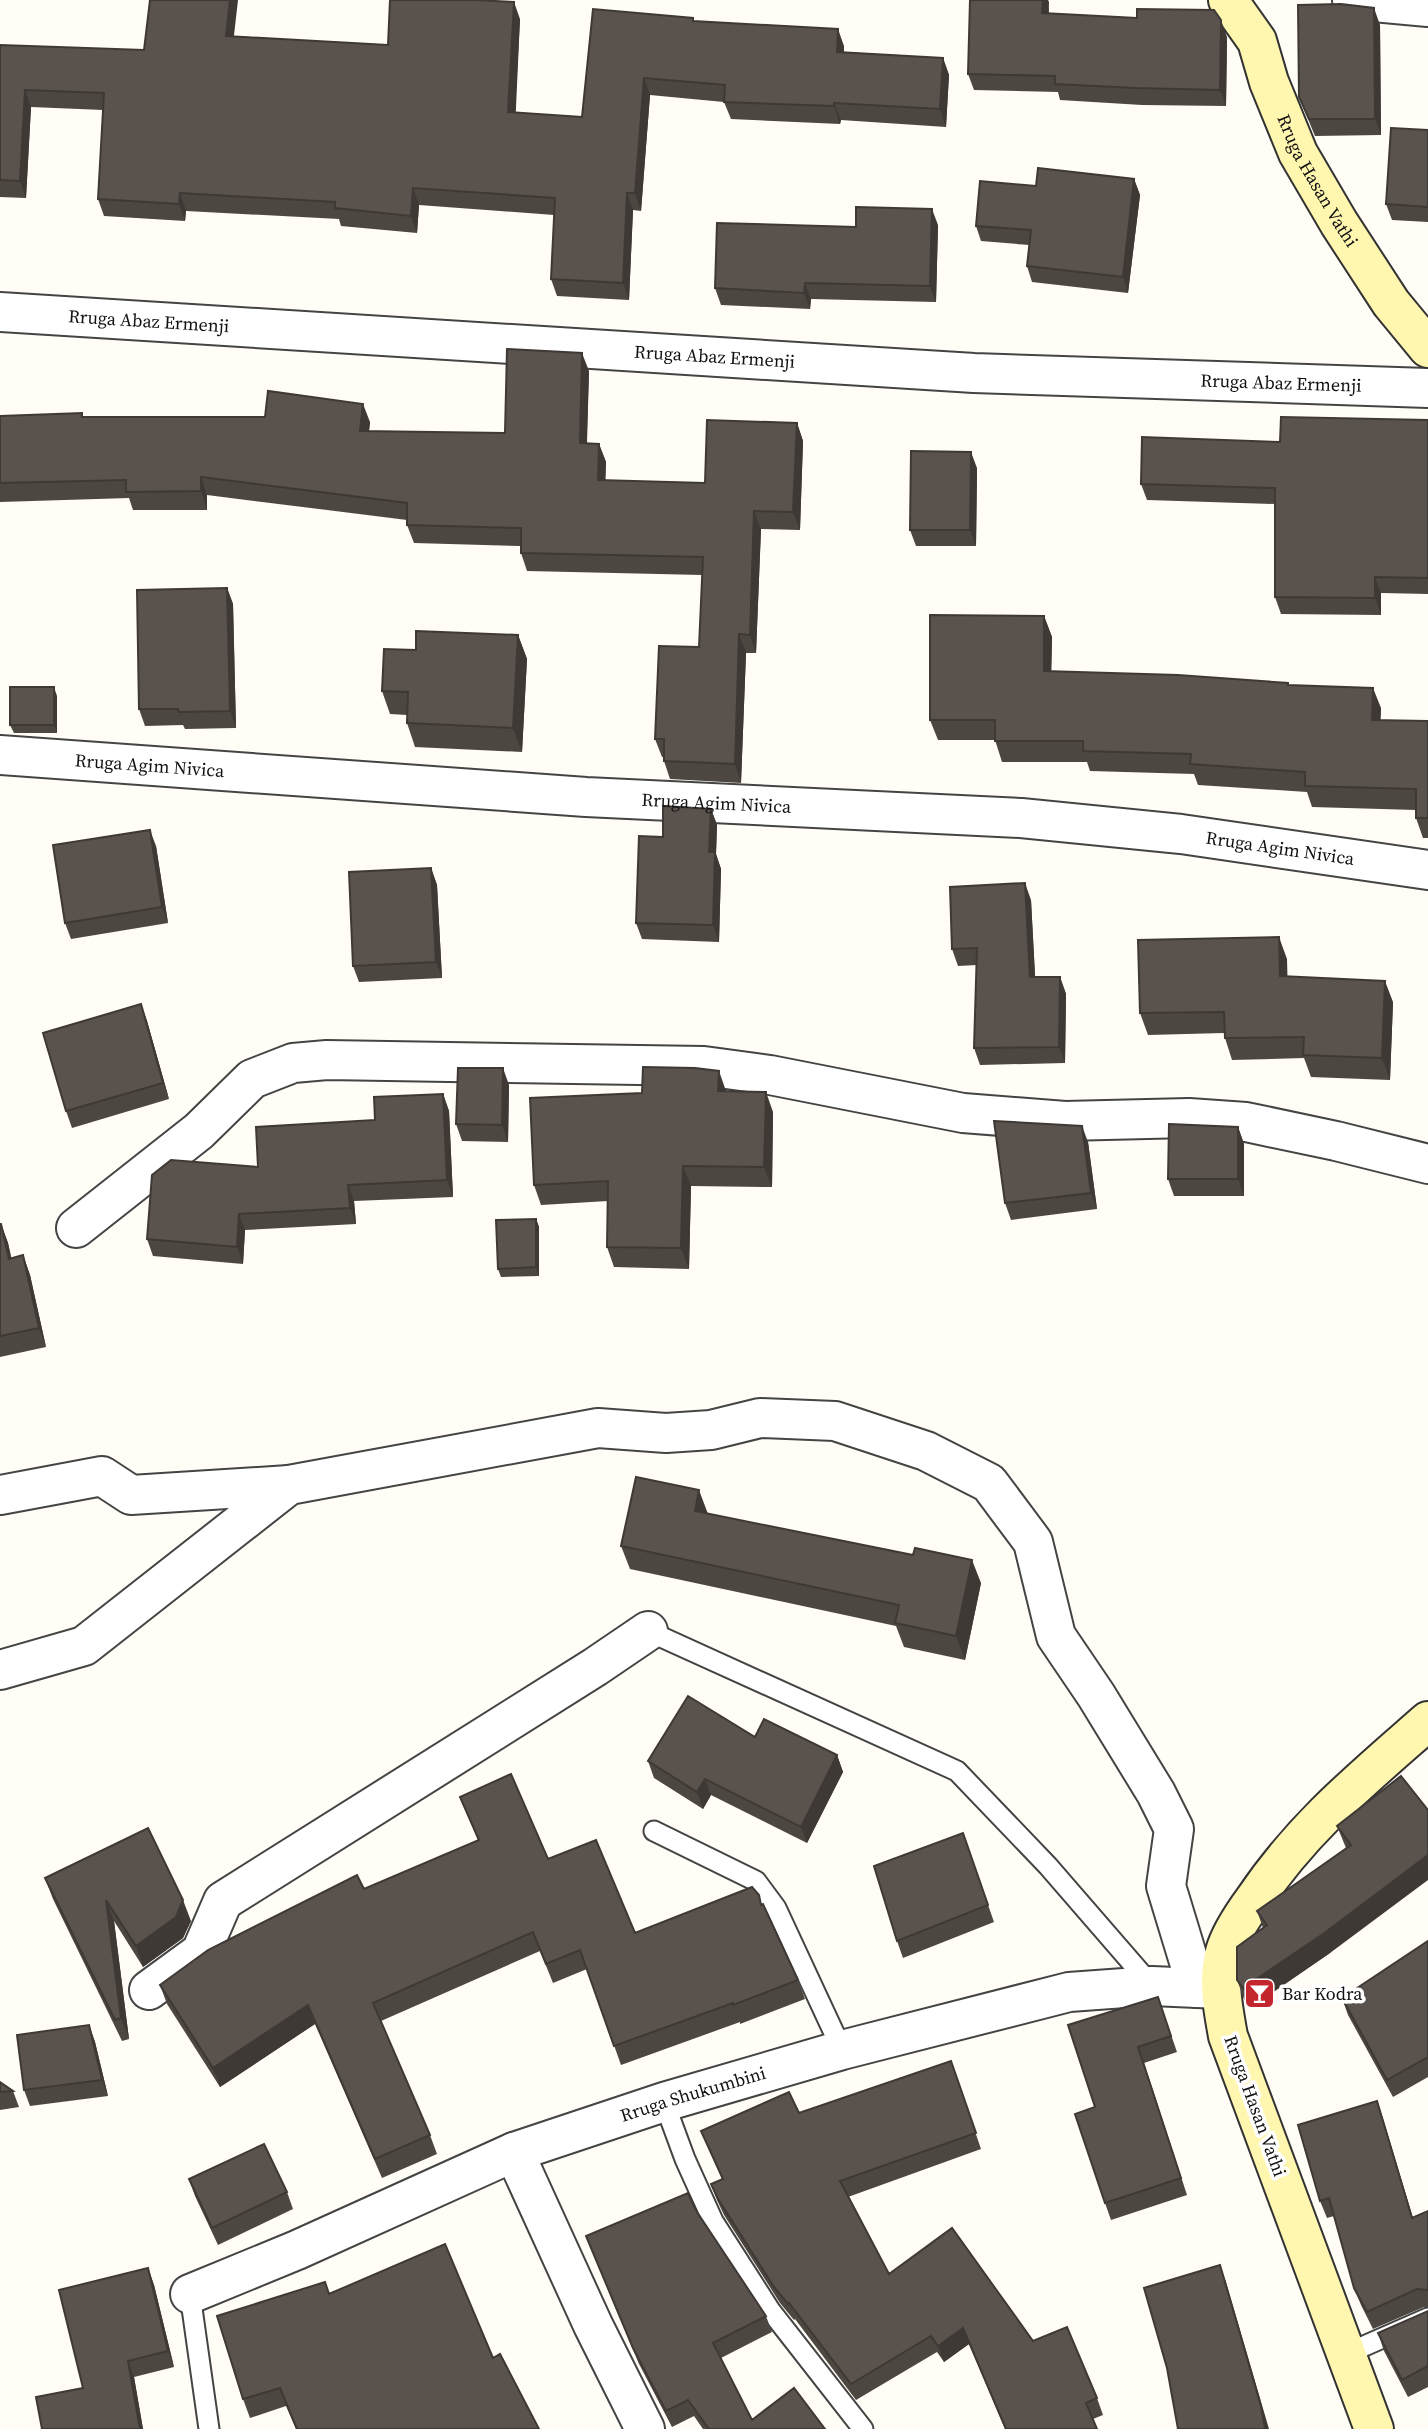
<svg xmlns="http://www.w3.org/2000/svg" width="1428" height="2429" font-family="'Source Serif 4',serif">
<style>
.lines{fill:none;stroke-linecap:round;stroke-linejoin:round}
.lane-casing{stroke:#444;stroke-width:23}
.street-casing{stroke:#444;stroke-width:42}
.secondary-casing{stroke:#333;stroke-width:42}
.lane{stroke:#fff;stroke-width:19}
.street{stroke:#fff;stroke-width:38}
.secondary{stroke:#fff6b0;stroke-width:38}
.wall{fill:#4d4742}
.shaded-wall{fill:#3f3936}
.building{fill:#5a524d;stroke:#3f3936;stroke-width:2}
.labels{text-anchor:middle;stroke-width:7;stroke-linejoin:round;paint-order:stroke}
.street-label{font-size:18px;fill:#111;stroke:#fff}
.poi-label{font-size:18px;fill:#111;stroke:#fff;text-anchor:start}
</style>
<rect width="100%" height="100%" fill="#fffdf5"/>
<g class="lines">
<defs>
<path id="lane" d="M648,1631L957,1771L1048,1866L1152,1986
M654,1831L756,1881L776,1908L842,2050
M664,2102L685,2159L713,2221L770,2310L863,2429
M190,2294L209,2429
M1346,2354L1428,2318"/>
<g id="street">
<path d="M1352,0L1428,7"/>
<path id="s1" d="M0,312L974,373L1428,388"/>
<path id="s2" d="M0,755L586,797L1021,818L1181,834L1428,870"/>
<path d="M76,1228L199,1131L252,1079L293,1063L327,1060L704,1066L770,1075L963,1113L1065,1121L1189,1118L1246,1122L1336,1141L1428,1164"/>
<path d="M0,1495L102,1476L131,1495L289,1485"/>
<path d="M0,1670L84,1646L289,1485L598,1428L666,1433L711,1430L760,1418L835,1421L926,1451L989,1483L1033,1542L1056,1636L1096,1695L1156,1793L1174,1829L1166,1886L1197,1988"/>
<path d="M149,1990L201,1952L223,1901L595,1667L648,1631"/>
<path d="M514,2152L593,2325L645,2429"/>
<path id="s3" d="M190,2294L297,2250L514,2152L664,2102L842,2050L1069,1992L1152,1986L1220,1989"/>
</g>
<g id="secondary">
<path id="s4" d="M1228,0L1257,41L1269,82L1298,153L1339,223L1391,303L1428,348"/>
<path d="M1374,2429L1228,2036C1223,2008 1217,1980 1225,1952C1230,1934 1243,1915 1254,1900C1303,1827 1362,1779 1428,1721"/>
</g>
</defs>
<!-- lane casing -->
<use href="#lane" class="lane-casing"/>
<!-- street casing -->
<use href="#street" class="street-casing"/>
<!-- secondary casing -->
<use href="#secondary" class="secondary-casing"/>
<!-- lane -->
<use href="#lane" class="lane"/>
<!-- street -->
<use href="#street" class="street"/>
<!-- secondary -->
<use href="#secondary" class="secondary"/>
</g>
<!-- wall -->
<path class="wall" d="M970,0H1048L1049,13L1227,37L1226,106L1142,105L1060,100L1058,92L974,90L968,74Z
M693,18L694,21L844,46V52L943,58L949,75L946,127L841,120L840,124L731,119L724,102L650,95L641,211L633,210L629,300L557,296L551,279L554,215L419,205L417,233L341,226L339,219L186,211L185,221L104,216L98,199L103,110L31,107L26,198L0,197V45L144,50L234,36L388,45L520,19L515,112L582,117Z
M1380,25L1381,135L1315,136L1299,97Z
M1428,130V222L1392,220L1386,204Z
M1134,179L1140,195L1128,293L1032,282L1027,266L1029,245L981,241L976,226L1036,186Z
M938,225L936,302L811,299L810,309L721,305L715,288L856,227Z
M589,371L587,444H599L606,462L605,480L705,483L797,423L803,441L800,530L761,529L756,653H746L741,783L670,779L664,761V757H662L655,739L699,647L702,575L527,571L521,553V546L414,543L407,525V520L207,495V510H133L129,498L0,502V416L370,422L369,431L505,433Z
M1428,420V594L1381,593V615L1281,614L1275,597V504L1147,500L1141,484L1280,442Z
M977,468L976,546H916L910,530Z
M227,588L233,604L236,728L185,729L183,725L145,726L139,709Z
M1044,616L1052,637L1051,671L1288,683L1289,685L1381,708L1380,720L1428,721V838H1423L1416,818V810L1312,807L1307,792L1198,785L1194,774L1090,771L1087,762H1002L995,740H938L930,720Z
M518,635L527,659L522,752L415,747L407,723V715L390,714L382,691Z
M57,696V733H14L10,725Z
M711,809L717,825L716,854L721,869L719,942L642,939L636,923L663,837Z
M156,846L168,923L71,939L65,923Z
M431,868L437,885L442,978L359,982L353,966Z
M1031,900L1035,977H1060L1066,994L1065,1063L980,1065L974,1048L977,965L958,966L952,949Z
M1287,959V976L1393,1002L1390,1080L1311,1077L1304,1058L1232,1060L1225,1038L1224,1033L1148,1035L1140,1013Z
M141,1004L147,1021L169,1099L72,1128L66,1111Z
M509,1085L508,1142L462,1141L456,1124Z
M726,1091L773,1112L772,1187L691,1186L689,1269L614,1267L607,1247L608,1201L541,1205L534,1185Z
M443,1094L449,1111L453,1197L354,1201L356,1224L245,1230L243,1264L153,1256L147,1239L258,1167Z
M1238,1127L1244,1144V1196H1174L1168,1179Z
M1088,1142L1097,1209L1011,1220L1005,1203Z
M536,1219L539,1227V1276L501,1277L498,1269Z
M0,1224H1L8,1243L11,1258L23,1255L30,1275L46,1347L0,1357Z
M708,1514L981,1583L965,1660L904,1647L896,1626L630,1569L621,1546Z
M755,1737L837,1755L843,1772L807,1843L711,1795L703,1809L654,1778L648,1761Z
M1401,1776L1330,1953L1250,2008L1244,1999L1237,1980L1263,1928L1257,1911L1346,1848L1337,1826Z
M460,1797L548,1859L635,1933L762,1904L798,1980L805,1999L740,2024V2022L621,2065L587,1969L553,1983L540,1951L381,2021L430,2135L437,2154L382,2178L315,2024L220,2087L167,2004L160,1985L364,1889L478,1840Z
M963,1833L994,1922L903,1958L897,1941Z
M45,1878L191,1921L183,1938L143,1967L114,1921L129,2039L122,2041L53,1899Z
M1428,1941V2077L1393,2097L1348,2015L1342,1998Z
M1158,1997L1177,2052L1144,2063L1187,2195L1111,2220L1105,2203L1095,2107Z
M89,2025L95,2042L108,2096L30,2106L24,2090Z
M951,2061L981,2149L848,2197L889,2274L1033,2341L1097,2398L1103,2415L1093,2419L1097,2429H1005L969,2344L944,2362L937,2352L856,2400L795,2319L794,2320L780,2303L724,2215L717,2200L711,2184L722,2179L701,2131L799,2113Z
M0,2082L13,2091L19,2107L0,2110Z
M1377,2101L1383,2119L1413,2218L1428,2211V2307H1424L1373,2329L1361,2305L1354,2288L1334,2216L1327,2218L1320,2201Z
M189,2179L287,2192L293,2209L218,2245L195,2196Z
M697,2212L766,2316L772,2332L721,2358L752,2420L825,2429H703L694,2416L672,2427L639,2364L586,2236Z
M148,2268L154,2285L174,2367L134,2377L143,2429H42L83,2388Z
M329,2294L493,2358L539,2429H296L286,2406L250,2418L243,2399Z
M1428,2311V2387L1408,2397L1384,2351L1378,2333Z"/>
<!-- shaded-wall -->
<path class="shaded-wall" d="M230,0H238L232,53L226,36Z
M1043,0H1048L1049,2L1048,29L1042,13Z
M514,2L520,19L515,129L508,112Z
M1374,8L1380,25L1381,135L1375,119Z
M1221,20L1227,37L1226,106L1220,90Z
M838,29L844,46L843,69L837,52Z
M943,58L949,75L946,127L940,109Z
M644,78L650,95L641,211L635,193Z
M25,90L31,107L26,198L20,181Z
M834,103L841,120L840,124L834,106Z
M1134,179L1140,195L1128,293L1123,277Z
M413,188L419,205L417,233L411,216Z
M180,193L186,211L185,221L179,204Z
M627,193L633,210L629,300L623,283Z
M932,209L938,225L936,302L930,286Z
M805,283L811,299L810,309L804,293Z
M582,353L589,371L586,462L580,443Z
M363,404L370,422L367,449L360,431Z
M797,423L803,441L800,530L793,512Z
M599,444L606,462L605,498L598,480Z
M971,452L977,468L976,546L970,530Z
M201,477L207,495V510L201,491Z
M754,511L761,529L756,653L750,635Z
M1375,577L1381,593V615L1375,598Z
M227,588L233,604L236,728L230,711Z
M1044,616L1052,637L1051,692L1044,671Z
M739,634L746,653L741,783L735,764Z
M518,635L527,659L522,752L513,728Z
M54,687L57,696V733L54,725Z
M1373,688L1381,708L1380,741L1372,720Z
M711,809L717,825L716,854L721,869L719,942L713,925L709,852Z
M150,830L156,846L168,923L162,907Z
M431,868L437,885L442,978L436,962Z
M1025,883L1031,900L1036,993L1030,977Z
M1279,937L1287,959L1288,997L1280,976Z
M1060,977L1066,994L1065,1063L1059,1047Z
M1385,981L1393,1002L1390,1080L1382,1058Z
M141,1004L147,1021L169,1099L163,1083Z
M503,1068L509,1085L508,1142L502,1125Z
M719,1071L726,1091H718Z
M766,1092L773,1112L772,1187L764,1167Z
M443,1094L449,1111L453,1197L447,1180Z
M1082,1126L1088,1142L1097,1209L1091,1193Z
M1238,1127L1244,1144V1196L1238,1179Z
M683,1166L691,1186L689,1269L681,1248Z
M348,1185L354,1201L356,1224L350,1208Z
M239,1214L245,1230L243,1264L237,1247Z
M536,1219L539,1227V1276L536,1267Z
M1,1224L8,1243L16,1278L9,1259Z
M23,1255L30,1275L46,1347L39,1328Z
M699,1490L708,1514L695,1511Z
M972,1560L981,1583L965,1660L956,1636Z
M837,1755L843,1772L807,1843L801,1827Z
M705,1779L711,1795L703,1809L697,1792Z
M1428,1855V1880L1330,1953L1250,2008L1243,1988Z
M106,1900L114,1921L129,2039L121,2018Z
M183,1900L191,1921L183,1938L143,1967L136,1946Z
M308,2005L315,2024L220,2087L213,2068Z
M89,2025L95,2042L108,2096L102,2080Z
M1377,2101L1383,2119L1418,2236L1412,2218Z
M1220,2265L1226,2282L1269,2429H1265Z
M148,2268L154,2285L174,2367L168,2351Z
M963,2328L969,2344L944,2362L938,2346Z
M128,2361L134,2377L143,2429H140Z"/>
<!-- building -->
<path class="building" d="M150,0H230L226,36L388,45L390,0H476L514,2L508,112L582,117L593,9L693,18V21L838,29L837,52L943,58L940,109L834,103V106L724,102L725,85L644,78L635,193H627L623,283L551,279L555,198L413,188L411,216L335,208V202L180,193L179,204L98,199L104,93L25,90L20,181L0,180V45L144,50Z
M970,0H1043L1042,13L1137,18V9L1214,10L1221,20L1220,90L1136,88L1055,84V76L968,74Z
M1341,4L1374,8L1375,119H1309L1299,97L1298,5Z
M1391,128L1428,130V207L1386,204Z
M1038,168L1134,179L1123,277L1027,266L1031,230L976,226L980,181L1036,186Z
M856,207L932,209L930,286L805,283L804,293L715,288L717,223L856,227Z
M507,349L582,353L580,443L599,444L598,480L705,483L707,420L797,423L793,512L754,511L750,635L739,634L735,764L664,761V739H655L659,646L699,647L703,557L521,553V528L407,525V503L201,477V491L126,492V480L0,483V416L82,413V417H265L268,391L363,404L360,431L505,433Z
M1281,417L1428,420V578L1375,577V598L1275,597V488L1141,484L1142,437L1280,442Z
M911,451L971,452L970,530H910Z
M227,588L230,711L179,712L178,709H139L137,590Z
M930,615L1044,616V671L1178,675L1288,683V685L1373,688L1372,720L1428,721V818H1416V789L1305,786V772L1190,764L1191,754L1083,751V741H995V720H930Z
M416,631L518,635L513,728L407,723L408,692L382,691L384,649L416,650Z
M10,687H54V725H10Z
M663,806L711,809L709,852H715L713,925L636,923L639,836L663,837Z
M150,830L162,907L65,923L53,845Z
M431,868L436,962L353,966L349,872Z
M1025,883L1030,977H1060L1059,1047L974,1048L977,948L952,949L950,887Z
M1279,937L1280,976L1385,981L1382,1058L1303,1055L1304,1037L1225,1038L1224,1012L1140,1013L1138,940Z
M141,1004L163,1083L66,1111L43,1033Z
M643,1067L695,1068L719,1071L718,1091L766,1092L764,1167L683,1166L681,1248L607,1247L608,1181L534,1185L530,1098L642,1093Z
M458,1068H503L502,1125L456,1124Z
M443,1094L447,1180L348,1185L350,1208L239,1214L237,1247L147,1239L152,1175L171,1160L258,1167L256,1127L375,1120L374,1097Z
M994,1121L1082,1126L1091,1193L1005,1203Z
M1169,1124L1238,1127V1179H1168Z
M536,1219V1267L498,1269L496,1220Z
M0,1224H1L9,1259L23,1255L39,1328L0,1336Z
M636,1477L699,1490L695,1511L913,1555L915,1548L972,1560L956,1636L895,1623L899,1605L621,1546Z
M688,1696L755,1737L764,1719L837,1755L801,1827L705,1779L697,1792L648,1761Z
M511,1774L548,1859L596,1840L635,1933L752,1887L759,1895L761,1905L763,1904L798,1980L733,2005V2003L614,2046L580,1950L546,1964L533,1932L373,2003L430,2135L375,2159L308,2005L213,2068L160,1985L208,1950L357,1875L364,1889L479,1840L460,1797Z
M1401,1776L1428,1810V1855L1323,1934L1243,1988L1237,1980V1947L1267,1925L1257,1911L1351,1845L1337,1826Z
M148,1828L183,1900L176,1917L136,1946L106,1900L121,2018L115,2020L45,1878Z
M963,1833L988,1905L897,1941L874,1866Z
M1428,1941V2057L1387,2080L1342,1998Z
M1158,1997L1171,2036L1138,2047L1181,2178L1105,2203L1075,2114L1095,2107L1068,2025Z
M89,2025L102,2080L24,2090L17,2035Z
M951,2061L976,2133L840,2181L889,2274L952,2228L1033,2341L1067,2327L1097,2398L1086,2403L1097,2429H1006L963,2328L938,2346L931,2336L851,2384L789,2303L788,2304L774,2287L718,2199L711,2184L723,2179L701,2131L789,2092L799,2113Z
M0,2082L13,2091L0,2092Z
M1377,2101L1412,2218L1428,2211V2290L1417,2289L1367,2312L1354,2288L1329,2198L1320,2201L1298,2125Z
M264,2144L287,2192L212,2228L189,2179Z
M688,2193L697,2212L766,2316L713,2343L752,2420L794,2388L825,2429H709L688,2400L666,2411L633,2348L586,2236Z
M445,2244L493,2358L500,2354L539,2429H297L280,2388L243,2399L217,2316L325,2282L329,2294Z
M1220,2265L1261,2406L1265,2429H1178L1167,2368L1144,2288Z
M148,2268L168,2351L128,2361L140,2429H42L36,2397L83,2388L59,2290Z
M1428,2311V2366L1402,2380L1378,2333Z"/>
<!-- icons -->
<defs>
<symbol id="bar-square" viewBox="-11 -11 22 22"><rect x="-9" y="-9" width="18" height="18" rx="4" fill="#c4262e" stroke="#fff"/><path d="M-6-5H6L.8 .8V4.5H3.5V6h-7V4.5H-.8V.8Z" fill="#fff"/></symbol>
</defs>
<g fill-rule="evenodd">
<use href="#bar-square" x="1242" y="1976" width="35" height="35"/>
</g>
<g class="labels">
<!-- street labels -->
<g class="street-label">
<text dy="6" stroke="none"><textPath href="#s4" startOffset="203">Rruga Hasan Vathi</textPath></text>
<text dy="6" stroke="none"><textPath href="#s1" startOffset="149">Rruga Abaz Ermenji</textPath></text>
<text dy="6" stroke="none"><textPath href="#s1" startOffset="716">Rruga Abaz Ermenji</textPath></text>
<text dy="6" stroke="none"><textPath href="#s1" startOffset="1283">Rruga Abaz Ermenji</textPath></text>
<text dy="6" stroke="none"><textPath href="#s2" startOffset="150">Rruga Agim Nivica</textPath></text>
<text dy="6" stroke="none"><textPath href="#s2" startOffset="718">Rruga Agim Nivica</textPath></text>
<text dy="6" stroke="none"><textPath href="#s2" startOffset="1284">Rruga Agim Nivica</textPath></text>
<text dy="6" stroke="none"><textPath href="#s3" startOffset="542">Rruga Shukumbini</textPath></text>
<text transform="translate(1255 2106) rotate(70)" y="6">Rruga Hasan Vathi</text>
</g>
<!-- poi labels -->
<g class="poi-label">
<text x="1282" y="2000">Bar Kodra</text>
</g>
</g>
</svg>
